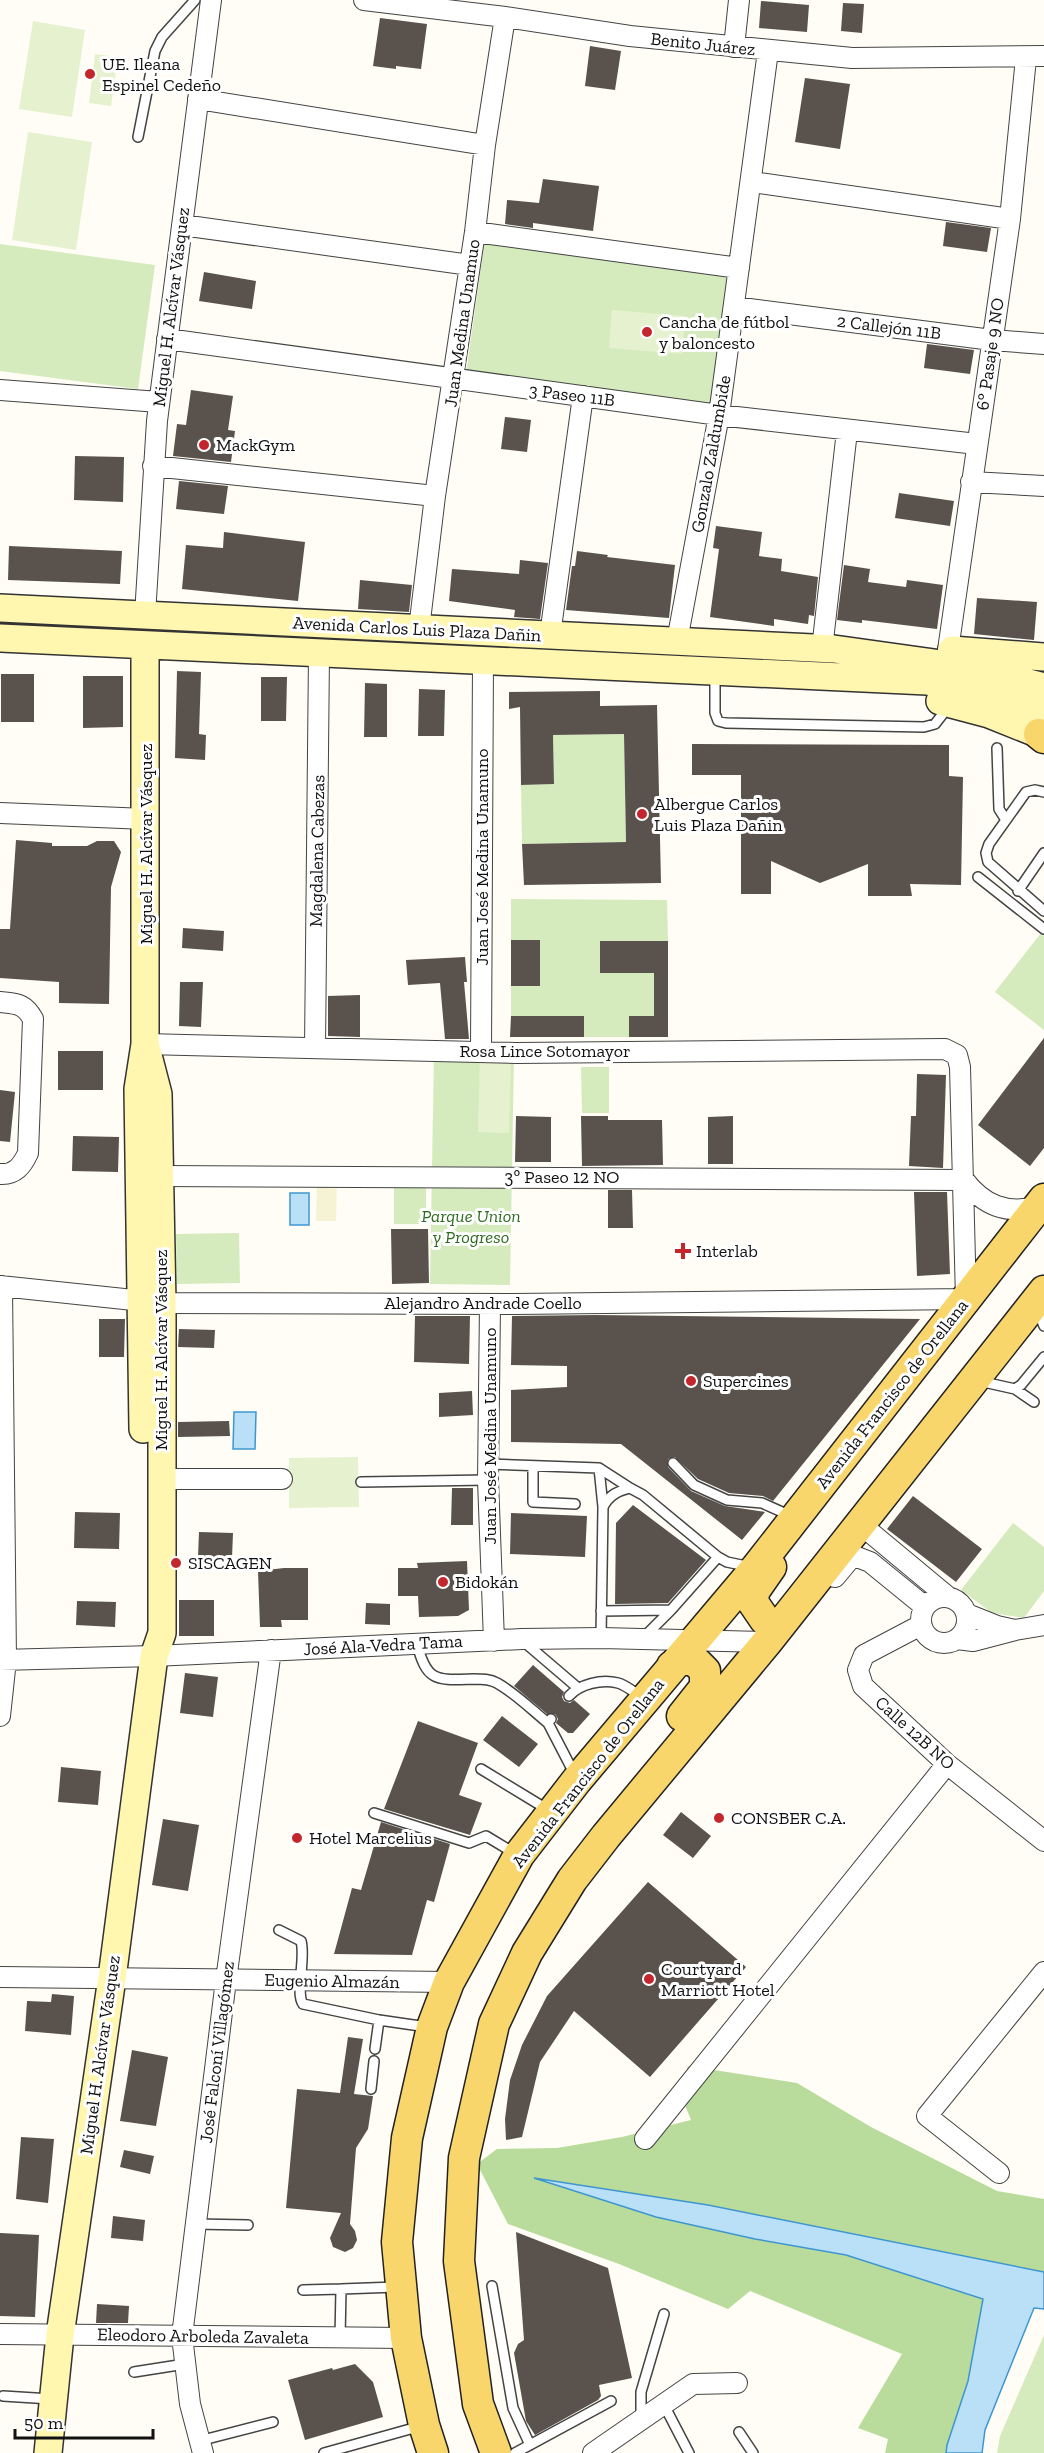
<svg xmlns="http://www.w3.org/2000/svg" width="1044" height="2453" font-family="'Zilla Slab',serif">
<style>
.farmland{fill:#f6f3d4}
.green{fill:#d5ebbd}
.forest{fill:#b9dc9c}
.pitch{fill:#e6f2cf}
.water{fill:#b9e0f7;stroke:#3f96cf;stroke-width:1.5}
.building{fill:#5a524d}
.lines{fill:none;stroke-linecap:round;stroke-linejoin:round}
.lane-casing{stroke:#444;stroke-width:12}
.street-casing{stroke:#444;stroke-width:22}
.secondary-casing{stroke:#333;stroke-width:30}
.primary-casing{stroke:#222;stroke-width:33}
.lane{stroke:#fff;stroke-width:9}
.street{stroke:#fff;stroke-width:20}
.secondary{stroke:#fff6b0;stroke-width:27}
.primary{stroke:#f9d66b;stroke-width:30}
.poi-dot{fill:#c4262e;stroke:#fff;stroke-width:2}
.labels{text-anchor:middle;stroke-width:6;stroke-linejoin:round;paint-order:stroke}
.street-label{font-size:18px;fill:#111;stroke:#fff}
.poi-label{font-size:18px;fill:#111;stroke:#fff;text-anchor:start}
.park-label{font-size:18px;font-style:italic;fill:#2f6b1f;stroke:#fff}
</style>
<rect width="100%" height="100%" fill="#fffdf5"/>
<!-- farmland -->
<path class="farmland" d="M317,1181H337L336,1221H316Z"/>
<!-- green -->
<path class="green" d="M485,238L732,272L713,409L466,374Z
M0,244L155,265L138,389L0,371Z
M624,734L626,842L522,844L521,785L554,784L553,735Z
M511,899L667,900L668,941H600V973H654V1016H629V1037H584V1016H511V986H540V940H511Z
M1041,933L1044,936V1030L995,992Z
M434,1053L514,1054L510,1285L430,1284Z
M581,1067H609V1113H582Z
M426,1181V1224H394V1182Z
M239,1233L240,1283L177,1284L176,1234Z
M1013,1523L1044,1547V1591L1024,1618L992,1613L961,1590Z
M1044,2335V2453H997L1000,2436Z"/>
<!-- forest -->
<path class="forest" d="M688,2066L797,2083L871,2127L997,2191L1044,2199V2272L708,2205L539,2179L656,2217L846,2255L983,2299L968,2381L947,2445L946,2453H885L888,2439L858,2428L902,2354L750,2291L728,2309L619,2264L508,2224L477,2164L497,2149L557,2148L622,2137L691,2120L679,2090Z"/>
<!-- pitch -->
<path class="pitch" d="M33,21L85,30L72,117L19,109Z
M95,54L118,57L111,106L89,103Z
M28,132L92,142L76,250L12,240Z
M612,310L685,316L682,354L609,348Z
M480,1057H511L509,1133L478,1132Z
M358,1457L359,1507L289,1508V1458Z"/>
<!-- water -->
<path class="water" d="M290,1193H309V1225H290Z
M234,1412H256L255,1449H233Z
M534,2178L708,2205L1044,2272V2309L1034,2308L985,2430L982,2453H946L947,2445L968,2381L983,2299L846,2255L755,2239L656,2217Z"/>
<!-- building -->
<path class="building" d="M761,1L809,5L807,32L759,28Z
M843,3L864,4L862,33L841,31Z
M380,18L427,24L421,69L396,66V69L373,66Z
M590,46L621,51L615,90L585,86Z
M805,78L850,84L840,149L795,142Z
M543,179L599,186L593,231L533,223V228L505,224L507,200L539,203Z
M946,222L991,228L987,252L943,246Z
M204,272L256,281L252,309L199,301Z
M927,344L974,350L970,374L924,368Z
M191,390L233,396L228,430L235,431L231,462L173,456L177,424L186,425Z
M505,417L531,420L527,452L501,449Z
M75,456L124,457L123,502L74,500Z
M179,481L228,486L224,514L176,509Z
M899,493L954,501L950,526L895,518Z
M716,526L762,532L759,556L782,559L781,571L818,577L814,616L809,615L808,624L774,619V626L710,617L719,549L713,548Z
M224,532L305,542L298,601L182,589L186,545L223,548Z
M9,546L122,551L120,584L8,580Z
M577,551L608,555L607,557L675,565L669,618L566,610L572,566H575Z
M520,560L548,563L540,619L514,617L515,610L449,601L452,569L519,574Z
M844,565L870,569L868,582L906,587L907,580L943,585L937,629L862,620V623L837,620Z
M360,580L412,585L409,612L358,609Z
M977,598L1037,602L1034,640L974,634Z
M177,671L201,672L199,734L206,735L205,760L175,758Z
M1,674H34V722H1Z
M83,676H123V727L83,728Z
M261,677H287L286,721H261Z
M365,683L387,684V737H364Z
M419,689L445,690L444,736H418Z
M600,691V706L657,705L661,883L524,885L522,844L626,842L624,734L553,735L554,784L521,785L520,707L509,709V692Z
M692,744L949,745V776L963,777L961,885L910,884L912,896H868V864L820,883L771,861V894H741V775H692Z
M16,840L52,843V846H87L97,841H114L121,852L111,887L109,1004L59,1003V982L0,978V929H10Z
M183,928L224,931L223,951L182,948Z
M511,940H540V986H511Z
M600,941H668V1037H629V1016H654V973H600Z
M465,957L467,982H464L469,1039H445L440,983L408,985L406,960Z
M180,982H203L201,1027L179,1026Z
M360,995V1037L328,1036V996Z
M511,1016H584V1037H510Z
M1044,1038V1148L1030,1166L978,1125Z
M58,1051H103V1090H58Z
M917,1074L946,1075L943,1168L909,1166L911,1116H916Z
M0,1090L15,1092L10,1142L0,1141Z
M516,1116L551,1117V1162H515Z
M581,1116H608V1120H662L663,1165L582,1166Z
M733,1116V1164H708V1117Z
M73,1136L119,1137L118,1172L72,1171Z
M608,1190H632L633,1228H608Z
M914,1192H947L950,1274L917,1276Z
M391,1229H428L429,1283L392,1284Z
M597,1315L920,1319L773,1501L763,1496L729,1493L698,1479L675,1457L668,1459V1467L691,1491L725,1506L765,1512L742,1540L621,1444L511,1442V1390L567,1387V1366L511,1365L512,1316Z
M415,1316H470L469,1364L414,1362Z
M99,1319H125L124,1357H99Z
M179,1329L215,1330L214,1348L178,1347Z
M472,1391L473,1415L439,1417V1393Z
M229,1421L230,1436L178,1437V1422Z
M452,1488H473V1525H451Z
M913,1496L982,1549L956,1582L887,1529Z
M633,1505L706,1560L668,1603L615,1604L616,1523Z
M75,1512L120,1513L119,1549L74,1548Z
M511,1513L587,1516L585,1557L510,1554Z
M199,1532L233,1533L232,1558L198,1557Z
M467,1561L469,1610L458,1616L419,1617L418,1596H398V1568H418L417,1563Z
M284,1568H308V1620H281L282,1627H260L258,1571Z
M179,1600H214V1636H179Z
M77,1601L116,1602L115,1627L76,1625Z
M366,1603L390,1604V1625L365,1624Z
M533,1665L564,1692L562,1697L564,1701L570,1703L574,1700L590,1714L573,1733H568L556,1723L558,1719L555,1714H547L514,1686Z
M185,1673L218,1677L213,1717L180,1713Z
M502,1716L538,1744L519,1767L483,1740Z
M418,1721L478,1743L459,1795L482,1803L470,1835L384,1809Z
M61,1767L101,1771L98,1805L58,1802Z
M681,1812L711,1836L693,1858L663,1835Z
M163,1819L199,1825L188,1891L152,1885Z
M381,1822L450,1844L434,1902L427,1900L412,1955L334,1954L352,1888L361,1890Z
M648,1882L746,1967L650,2077L574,2011L540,2062L522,2137L506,2140L505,2119L510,2080L522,2045L547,1996Z
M52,1994L74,1996L71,2035L25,2031L27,2001L51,2002Z
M348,2037L363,2039L354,2094L373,2096L368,2129L356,2148L350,2224L355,2231L357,2240L353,2248L345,2252L333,2247L330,2238L341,2213L286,2208L297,2089L340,2093Z
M132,2050L168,2057L156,2126L120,2121Z
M21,2137L54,2139L48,2203L16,2199Z
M124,2150L154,2156L150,2174L120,2167Z
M113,2216L145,2220L143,2241L111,2238Z
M516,2232L608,2268L632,2378L599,2385L601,2396L598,2400L535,2435L526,2421L514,2353L518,2344L524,2340Z
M0,2233L39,2235L35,2317L0,2316Z
M97,2304L129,2306L128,2323H96Z
M355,2364L373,2382L383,2417L305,2440L288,2380L332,2368L333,2370Z"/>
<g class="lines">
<defs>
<path id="lane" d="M138,137L155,51L162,37L195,0
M715,675V713L718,721L726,723L924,727L935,724L949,706
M997,748L999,809L1006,820
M1044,792L1035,790L1026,792L989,844L986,853L988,862L1044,911
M978,877L1044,929
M1018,891L1044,853
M1037,1309L1044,1326
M979,1381L1015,1389L1021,1385L1044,1357
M1015,1389L1034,1402
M673,1463L694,1485L727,1500L762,1503L791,1516
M488,1464L599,1468L630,1488
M533,1466V1502L575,1504
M599,1468L603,1507
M361,1482L488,1480
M601,1611L671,1610L718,1557
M601,1638L603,1507C609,1495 618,1491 630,1488L643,1495L718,1557L727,1562L751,1567
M643,1638L671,1610
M523,1641L578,1688
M417,1644C427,1683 437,1680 474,1679C482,1679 490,1679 497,1683C515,1693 532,1710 548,1723
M569,1696C580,1684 601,1679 618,1683C626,1685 635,1693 643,1698
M551,1719L548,1723L575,1775
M481,1769L550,1811
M374,1813L469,1843L486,1836L514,1853
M279,1930L301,1941C306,1958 295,1993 303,2004L379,2020L427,2027
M375,2049L379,2020
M371,2089L374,2061
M195,2224L248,2225
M492,2286L513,2408L530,2445
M303,2290L341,2289
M340,2338L341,2289L396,2287
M134,2372L185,2364
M3,2396L51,2399
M664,2405L689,2453
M641,2419V2392L664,2314
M739,2432L753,2453
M199,2441L273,2422
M324,2453L421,2426
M515,2453L611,2401"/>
<path id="street" d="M364,0L505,17L630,36L852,58L1044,56
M734,47L739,0
M198,99L485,145
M752,182L1010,219
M182,225L470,265
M475,232L739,268
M734,307L992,340L1044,344
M167,339L719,415L977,444
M0,390L159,402
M153,466L435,496
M971,482L1044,486
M145,615L157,421L211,0
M419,629L435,496L475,232L485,145L505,17
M550,635L583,396
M677,641L719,415L768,51
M822,649L847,431
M948,650L1010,219L1026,58
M0,813L146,819
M0,1002C17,1004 24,1003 33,1019L28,1153C22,1166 15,1175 0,1174
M315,1048L319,653
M481,1052L483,661
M160,1176L964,1180
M964,1180C984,1206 1006,1214 1037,1207
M0,1286L162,1303L514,1304L966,1299L960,1067L957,1055L945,1049L516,1053L145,1044
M490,1304L488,1480L494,1641
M160,1479H282
M859,1523L948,1597
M835,1577L850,1559L857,1557L870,1562L924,1606
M921 1620a23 23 0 1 1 46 0a23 23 0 1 1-46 0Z
M967,1614L997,1626L1015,1630
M921,1625L864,1655L858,1670L863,1686L947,1764L1044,1841
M957,1639L973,1641L1015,1630L1044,1625
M0,1660L154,1656L522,1639L601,1638L767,1642
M0,1716L6,1660L2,1286
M0,1977L449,1982
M645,2139L947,1764
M999,2173L927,2116L1044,1972
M0,2334L406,2338
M203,2453L190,2404L182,2336L226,1980L271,1650
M593,2453L693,2384L737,2383"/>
<path id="secondary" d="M0,608L834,649L970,668L1044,687
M0,638L927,681L1018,699L1044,707
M952,650L1044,657
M940,701L989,714L1044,736
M143,1429L138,1089L145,1044V645
M48,2453L60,2335L112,1978L154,1656L162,1633V1303L158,1094L145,1044"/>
<path id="primary" d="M1039,734L1044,738
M771,1567L755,1590L752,1601L765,1620L779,1626
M672,1666L681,1660H694L705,1671V1687L682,1716
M433,2453L424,2425L406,2338L397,2242L407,2138L432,2027L449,1982L519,1855L577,1780L756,1568L1044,1199
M496,2453L478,2404L459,2261L464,2158L494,2024L527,1953L572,1880L606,1836L767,1642L1044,1291"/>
</defs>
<!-- lane casing -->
<use href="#lane" class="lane-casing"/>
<!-- street casing -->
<use href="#street" class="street-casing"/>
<!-- secondary casing -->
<use href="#secondary" class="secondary-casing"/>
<!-- primary casing -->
<use href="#primary" class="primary-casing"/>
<!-- lane -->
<use href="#lane" class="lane"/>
<!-- street -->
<use href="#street" class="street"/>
<!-- secondary -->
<use href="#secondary" class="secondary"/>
<!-- primary -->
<use href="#primary" class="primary"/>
</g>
<!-- markers -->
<g class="poi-dot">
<circle cx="90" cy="74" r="6"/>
<circle cx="647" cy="332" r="6"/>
<circle cx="204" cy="445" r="6"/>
<circle cx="642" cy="814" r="6"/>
<path d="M680 1242h6v6h6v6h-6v6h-6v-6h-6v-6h6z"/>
<circle cx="691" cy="1381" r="6"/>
<circle cx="176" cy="1563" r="6"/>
<circle cx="443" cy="1582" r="6"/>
<circle cx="719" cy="1818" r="6"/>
<circle cx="297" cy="1838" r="6"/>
<circle cx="649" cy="1979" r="6"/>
</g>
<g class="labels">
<!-- street labels -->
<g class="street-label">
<text transform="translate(703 44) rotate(6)" y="6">Benito Juárez</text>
<text transform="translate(171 307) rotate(-83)" y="6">Miguel H. Alcívar Vásquez</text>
<text transform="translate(462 323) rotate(-82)" y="6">Juan Medina Unamuo</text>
<text transform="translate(889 327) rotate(7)" y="6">2 Callejón 11B</text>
<text transform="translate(990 354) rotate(-82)" y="6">6° Pasaje 9 NO</text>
<text transform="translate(572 395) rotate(7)" y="6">3 Paseo 11B</text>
<text transform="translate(711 454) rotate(-80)" y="6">Gonzalo Zaldumbide</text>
<text transform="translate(417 629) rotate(3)" y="6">Avenida Carlos Luis Plaza Dañin</text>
<text transform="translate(146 844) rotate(-90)" y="6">Miguel H. Alcívar Vásquez</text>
<text transform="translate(317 851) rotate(-89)" y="6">Magdalena Cabezas</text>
<text transform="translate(482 857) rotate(-90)" y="6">Juan José Medina Unamuno</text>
<text x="545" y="1057">Rosa Lince Sotomayor</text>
<text x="562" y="1183">3º Paseo 12 NO</text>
<text x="483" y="1309">Alejandro Andrade Coello</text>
<text transform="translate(161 1350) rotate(-90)" y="6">Miguel H. Alcívar Vásquez</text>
<text transform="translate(892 1394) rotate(-52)" y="6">Avenida Francisco de Orellana</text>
<text transform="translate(490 1436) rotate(-90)" y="6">Juan José Medina Unamuno</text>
<text transform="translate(383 1645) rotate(-3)" y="6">José Ala-Vedra Tama</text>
<text transform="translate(915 1733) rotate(42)" y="6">Calle 12B NO</text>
<text transform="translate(588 1773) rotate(-52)" y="6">Avenida Francisco de Orellana</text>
<text transform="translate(332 1981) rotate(1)" y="6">Eugenio Almazán</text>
<text transform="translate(217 2052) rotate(-83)" y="6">José Falconí Villagómez</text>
<text transform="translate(100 2055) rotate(-82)" y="6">Miguel H. Alcívar Vásquez</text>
<text transform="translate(203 2336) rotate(1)" y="6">Eleodoro Arboleda Zavaleta</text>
</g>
<!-- poi labels -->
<g class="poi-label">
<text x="102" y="70">UE. Ileana<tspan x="102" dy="21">Espinel Cedeño</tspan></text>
<text x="659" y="328">Cancha de fútbol<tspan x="659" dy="21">y baloncesto</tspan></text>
<text x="216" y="451">MackGym</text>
<text x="654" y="810">Albergue Carlos<tspan x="654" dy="21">Luis Plaza Dañin</tspan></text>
<text x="696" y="1257">Interlab</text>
<text x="703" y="1387">Supercines</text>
<text x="188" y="1569">SISCAGEN</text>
<text x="455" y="1588">Bidokán</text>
<text x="731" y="1824">CONSBER C.A.</text>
<text x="309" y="1844">Hotel Marcelius</text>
<text x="661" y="1975">Courtyard<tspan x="661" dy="21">Marriott Hotel</tspan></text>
</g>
<!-- park labels -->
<g class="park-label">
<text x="471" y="1222">Parque Union<tspan x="471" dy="21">y Progreso</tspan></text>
</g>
</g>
<!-- scale -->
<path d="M15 2429v9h138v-9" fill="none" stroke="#111111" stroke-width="3"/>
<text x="24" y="2429" font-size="18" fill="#111111" stroke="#ffffff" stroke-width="4.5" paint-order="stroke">50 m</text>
</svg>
